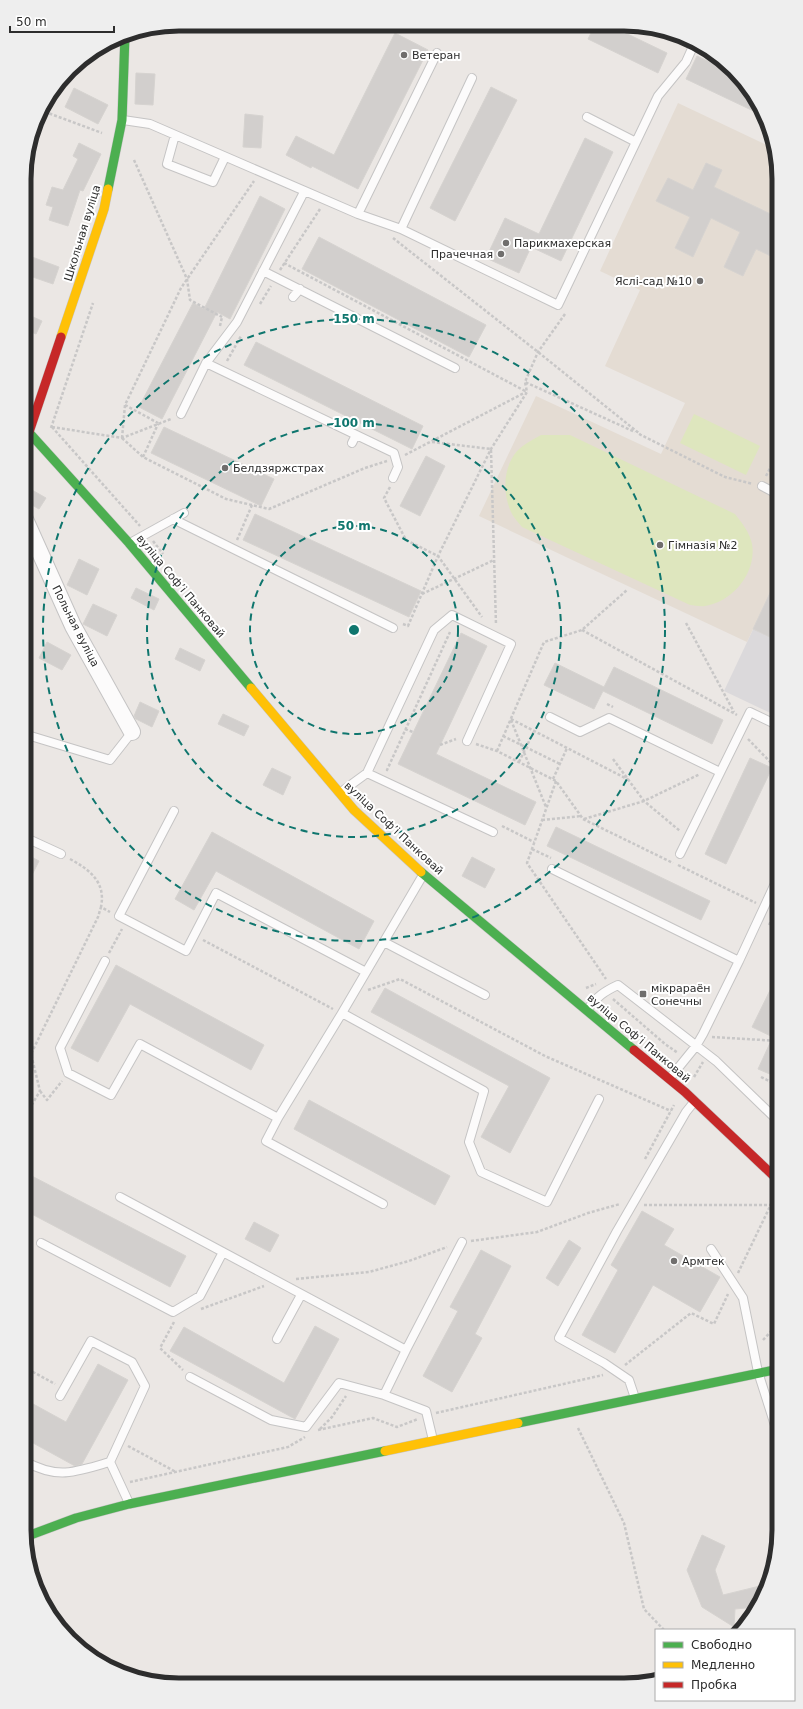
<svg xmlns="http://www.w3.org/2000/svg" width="803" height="1709" font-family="'DejaVu Sans',sans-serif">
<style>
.industrial{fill:#dbd9db}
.education{fill:#e4dcd3}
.pitch{fill:#dee6be}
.building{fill:#d2cfcd;stroke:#d6d3d0}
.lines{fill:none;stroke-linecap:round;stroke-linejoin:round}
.lane-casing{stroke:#c5c4c4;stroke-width:10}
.street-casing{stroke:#c5c4c4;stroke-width:18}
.fast-casing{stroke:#c5c4c4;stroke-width:10}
.slow-casing{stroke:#c5c4c4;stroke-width:10}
.jam-casing{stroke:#c5c4c4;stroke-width:10}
.path{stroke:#c8c7c7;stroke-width:2.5;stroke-dasharray:3 2;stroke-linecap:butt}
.lane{stroke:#fcfbfb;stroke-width:8}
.street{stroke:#fcfbfb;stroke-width:16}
.fast{stroke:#4caf50;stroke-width:9}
.slow{stroke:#ffc107;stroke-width:9}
.jam{stroke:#c62828;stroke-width:9}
.ring{fill:none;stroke:#0f766e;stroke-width:2;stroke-dasharray:7 5}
.poi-dot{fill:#706e6d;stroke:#fff;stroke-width:1.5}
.labels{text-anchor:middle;stroke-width:4;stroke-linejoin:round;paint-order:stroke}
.poi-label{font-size:11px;fill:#2d2d2d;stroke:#fff;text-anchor:start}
.street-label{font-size:11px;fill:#2d2d2d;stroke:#fff}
.rim{fill:none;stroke:#2d2d2d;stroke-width:5}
.centre{fill:#0f766e;stroke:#fff;stroke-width:2}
.ring-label{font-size:12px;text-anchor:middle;font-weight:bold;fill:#0f766e;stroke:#fff;stroke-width:4;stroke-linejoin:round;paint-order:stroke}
</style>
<rect width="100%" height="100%" fill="#ebe7e4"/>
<!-- industrial -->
<path class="industrial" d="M779,574V717L724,691Z"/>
<!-- education -->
<path class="education" d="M678,103L775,149L779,179V574L747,642L479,516L536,396L661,454L685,403L605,366L640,290L600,271Z"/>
<!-- pitch -->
<path class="pitch" d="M694,414L760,446L746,475L680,443Z
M541,435H570L735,514C742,523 750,533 752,544C757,572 733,602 705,606C700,607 694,605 690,605L522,527C518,522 513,517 511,512C503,494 503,471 514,455C520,446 532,440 541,435Z"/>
<!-- building -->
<path class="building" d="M594,27H613L667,53L658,73L588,39Z
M395,33L428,50L358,189L312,166L311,168L286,155L296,136L334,155Z
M697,56L736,74L758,101L764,116L686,79Z
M136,73L155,74L153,105L135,104Z
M491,87L517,100L455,221L430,208Z
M74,88L108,105L98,124L65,107Z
M245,114L263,116L261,148L243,147Z
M585,138L613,152L561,261L531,247L519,273L486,258L505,218L539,234Z
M79,143L101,154L83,191L80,190L68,226L49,220L53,207L46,205L52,187L63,190L78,159L73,156Z
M706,163L722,170L714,187L779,218V260L756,249L743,276L724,267L740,232L711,218L693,257L675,248L690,217L656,201L668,178L693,190Z
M260,196L285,209L230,319L217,312L162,419L139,407L193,303L204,309Z
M319,237L486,325L469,357L302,269Z
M24,254L59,267L53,284L24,274Z
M24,313L42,321L36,334L24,329Z
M256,342L423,426L412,449L244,365Z
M164,427L274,479L261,506L151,453Z
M426,456L445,466L420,516L400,506Z
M32,490L46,498L39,509L25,501Z
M255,514L421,591L409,617L243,540Z
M79,559L99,569L87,595L67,585Z
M779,574V634L776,640L753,629Z
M136,588L159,599L154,610L131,598Z
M93,604L117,615L107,636L83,624Z
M461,633L487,646L436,754L536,802L525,825L398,764Z
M47,642L71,655L62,670L39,658Z
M180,648L205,660L200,671L175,659Z
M555,663L604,687L614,667L723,720L712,744L603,691L594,709L544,685Z
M140,702L159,711L152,727L136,719L134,716Z
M223,714L249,726L244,736L218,724Z
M750,758L772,768L726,864L705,854Z
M272,768L291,777L283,795L263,785Z
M556,827L710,901L701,920L547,846Z
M212,832L374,921L359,949L216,871L194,910L175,899Z
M24,853L39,861L24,891Z
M472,857L495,869L485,888L462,876Z
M116,965L264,1045L251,1070L130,1004L98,1062L71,1048Z
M779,972V1040L752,1027Z
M385,988L550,1078L510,1153L481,1137L509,1086L371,1012Z
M770,1043L779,1047V1078L758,1069Z
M309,1100L450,1176L435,1205L294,1129Z
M24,1172L186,1256L170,1287L24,1210Z
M642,1211L674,1229L664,1245L720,1277L700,1312L653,1285L615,1353L582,1335L618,1270L611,1265Z
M254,1222L279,1235L270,1252L245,1239Z
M569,1240L581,1248L558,1286L546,1278Z
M481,1250L511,1266L475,1334L482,1338L452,1392L423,1376L458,1311L450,1307Z
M315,1326L339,1339L295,1419L170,1351L184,1327L284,1383Z
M98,1364L128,1380L82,1464L75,1466L24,1438V1399L66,1422Z
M702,1535L725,1546L715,1570L723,1595L768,1584L767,1589L757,1607L735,1609L734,1627L702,1607L687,1570Z"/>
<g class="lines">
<defs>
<path id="lane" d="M123,120L150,124L358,214L401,229L558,305L636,142L587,117
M175,135L167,164L213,182L225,157
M636,142L658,96L686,62L695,42
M304,192L237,322L206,363L394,453L398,467L393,478
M358,214L437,53
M401,229L472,78
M263,271L455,368
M293,297L300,289
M181,414L206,363
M352,443L356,435
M762,486L779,495
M173,519L393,628
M130,543L184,513
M550,717L580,732L609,718L720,772
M24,734L110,760L132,732
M367,773L493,832
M341,792L367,773L434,630L452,615L511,644L467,741
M174,811L119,916L186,951L216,893L366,972
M24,837L61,854
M680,854L750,712L779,726
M552,869L739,961
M423,875L342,1013L484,1091L469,1142L481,1172L547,1202L599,1099
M384,942L485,995
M105,961L60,1048L68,1073L111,1095L140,1044L278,1118
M588,1009C596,997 605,991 618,985L716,1061L779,1122
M342,1013L278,1118L266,1141L383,1204
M670,1078L696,1046L703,1034L739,961L779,875
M120,1197L406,1350L384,1395L426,1411L433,1440
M41,1243L173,1312L200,1296L223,1252
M711,1249L743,1298L758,1372L779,1438
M277,1339L301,1295
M406,1350L462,1242
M190,1377L271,1420L306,1427L339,1383L384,1395
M60,1396L91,1341L132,1362L145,1386L110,1462
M635,1398L629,1380L604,1363L559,1338L617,1231L686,1112L694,1102
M24,1461C59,1480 74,1472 110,1462L129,1503"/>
<path id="street" d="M24,517L73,626L132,732"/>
<path id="fast" d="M108,189L122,120L125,35
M24,427L129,543L251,688
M421,872L634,1050
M518,1423L779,1369
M25,1537L76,1518L129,1504L385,1451"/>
<path id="slow" d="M61,337L104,209L108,189
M251,688L354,810L421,872
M385,1451L518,1423"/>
<path id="jam" d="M29,432L61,337
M634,1050L685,1092L779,1181"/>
</defs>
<!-- lane casing -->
<use href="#lane" class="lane-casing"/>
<!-- street casing -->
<use href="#street" class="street-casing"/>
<!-- fast casing -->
<use href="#fast" class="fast-casing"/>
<!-- slow casing -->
<use href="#slow" class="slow-casing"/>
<!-- jam casing -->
<use href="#jam" class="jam-casing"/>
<!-- path -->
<path class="path" d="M40,110L102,133
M134,160L187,279L190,300L222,317
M393,238L538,352L640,434
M284,263L527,392
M280,270L320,209
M260,304L271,286
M565,314L538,352L525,382L635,432
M220,326L222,317
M227,361L241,336
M125,405L158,423
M52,427L140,526
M52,427L122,438L171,419L172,418
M51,428L93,303
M639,434L725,477L753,484
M122,438L125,405L181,288L254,181
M122,438L143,457L226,499L269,509L365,468L387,461
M432,442L491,449
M491,450L496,625
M405,455L526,392
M143,457L158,424
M766,476L779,451
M390,487L384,498L406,540L438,556L482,617
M237,540L252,505
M153,541L163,554
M422,594L494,560
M686,623L734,712
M403,624L408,626L438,556L491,449L527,392L525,382
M582,630L737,715
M607,704L613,707
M511,719L629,780
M511,720L546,807
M405,729L413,732
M503,736L560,764
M748,739L779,771
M476,744L497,751L556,781L583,819L673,863
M440,745L456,739
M497,751L544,642L582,630L627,590
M613,759L644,801L680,831
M519,762L534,731
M388,770H387L450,632
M553,779L567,748
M556,781L527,863L606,979
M584,819L644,801L700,774
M542,820L581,816
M502,826L534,842
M532,849L551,858
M70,859C90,870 106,882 101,907L110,912
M678,865L756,903
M769,925L779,905
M203,940L333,1009
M109,953L122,929
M586,988L596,984
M368,990L400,979L545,1056L671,1111
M613,999L665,1044L678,1053
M712,1037L779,1041
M694,1077L703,1062
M761,1077L779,1086
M40,1091L47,1100L62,1081
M24,1118L40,1091L31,1054L98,917L101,907
M645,1159L674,1105
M775,1198L779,1204
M644,1205H771
M471,1241L537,1232L588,1213L620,1204
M738,1273L774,1198L773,1197
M296,1279L369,1272L409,1261L447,1247
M201,1309L264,1286
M174,1322L160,1348L183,1370
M763,1340L779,1323
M625,1365L691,1313L714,1324L728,1294
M24,1367L55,1384
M436,1413L603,1375
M578,1428L624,1523L644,1609L664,1630
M320,1429L332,1417L346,1396
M318,1430L373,1418L397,1427L418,1419
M128,1446L176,1472
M130,1482L288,1447L305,1437"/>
<!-- lane -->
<use href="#lane" class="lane"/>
<!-- street -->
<use href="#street" class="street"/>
<!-- fast -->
<use href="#fast" class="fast"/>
<!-- slow -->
<use href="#slow" class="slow"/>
<!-- jam -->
<use href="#jam" class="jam"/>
</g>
<!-- distance rings -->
<g class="ring">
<circle cx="354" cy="630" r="104"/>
<circle cx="354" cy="630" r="207"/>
<circle cx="354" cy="630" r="311"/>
</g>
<!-- markers -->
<g class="poi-dot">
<circle cx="404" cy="55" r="4"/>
<circle cx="506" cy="243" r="4"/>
<circle cx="501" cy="254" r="4"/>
<circle cx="700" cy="281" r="4"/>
<circle cx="225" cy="468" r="4"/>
<circle cx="660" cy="545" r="4"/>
<rect x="639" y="990" width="8" height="8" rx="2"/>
<circle cx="674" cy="1261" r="4"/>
</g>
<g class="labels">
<!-- poi labels -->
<g class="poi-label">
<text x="412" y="59">Ветеран</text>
<text x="514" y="247">Парикмахерская</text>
<text x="493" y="258" text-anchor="end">Прачечная</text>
<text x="692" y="285" text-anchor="end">Яслі-сад №10</text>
<text x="233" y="472">Белдзяржстрах</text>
<text x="668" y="549">Гімназія №2</text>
<text x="651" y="992">мікрараён<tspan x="651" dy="13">Сонечны</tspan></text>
<text x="682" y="1265">Армтек</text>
</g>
<!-- street labels -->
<g class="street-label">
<text transform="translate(82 233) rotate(-73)" y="4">Школьная вуліца</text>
<text transform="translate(181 586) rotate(50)" y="4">вуліца Софʼі Панковай</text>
<text transform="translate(76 626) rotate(63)" y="4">Польная вуліца</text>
<text transform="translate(394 828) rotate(43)" y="4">вуліца Софʼі Панковай</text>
<text transform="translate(639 1038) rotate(40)" y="4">вуліца Софʼі Панковай</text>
</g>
</g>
<!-- crop -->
<path d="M0 0H803V1709H0ZM179 31H624A148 148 0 0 1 772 179V1530A148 148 0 0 1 624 1678H179A148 148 0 0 1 31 1530V179A148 148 0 0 1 179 31Z" fill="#eee" fill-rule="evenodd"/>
<path class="rim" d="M179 31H624A148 148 0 0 1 772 179V1530A148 148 0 0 1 624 1678H179A148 148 0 0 1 31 1530V179A148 148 0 0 1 179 31Z"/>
<circle cx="354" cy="630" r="6" class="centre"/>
<g class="ring-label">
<text x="354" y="323">150 m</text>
<text x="354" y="427">100 m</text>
<text x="354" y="530">50 m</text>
</g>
<!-- legend -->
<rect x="655" y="1629" width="140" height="72" fill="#ffffff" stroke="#ababab"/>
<rect x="663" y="1642" width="20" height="6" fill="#4caf50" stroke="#ababab"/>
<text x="691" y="1649" font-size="12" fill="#2d2d2d">Свободно</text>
<rect x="663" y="1662" width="20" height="6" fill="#ffc107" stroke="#ababab"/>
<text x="691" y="1669" font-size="12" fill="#2d2d2d">Медленно</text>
<rect x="663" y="1682" width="20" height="6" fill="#c62828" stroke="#ababab"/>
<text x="691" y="1689" font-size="12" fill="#2d2d2d">Пробка</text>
<!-- scale -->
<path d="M10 26v6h104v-6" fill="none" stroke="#2d2d2d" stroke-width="2"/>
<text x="16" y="26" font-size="12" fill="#2d2d2d" stroke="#ffffff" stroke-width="3" paint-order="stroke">50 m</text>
</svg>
